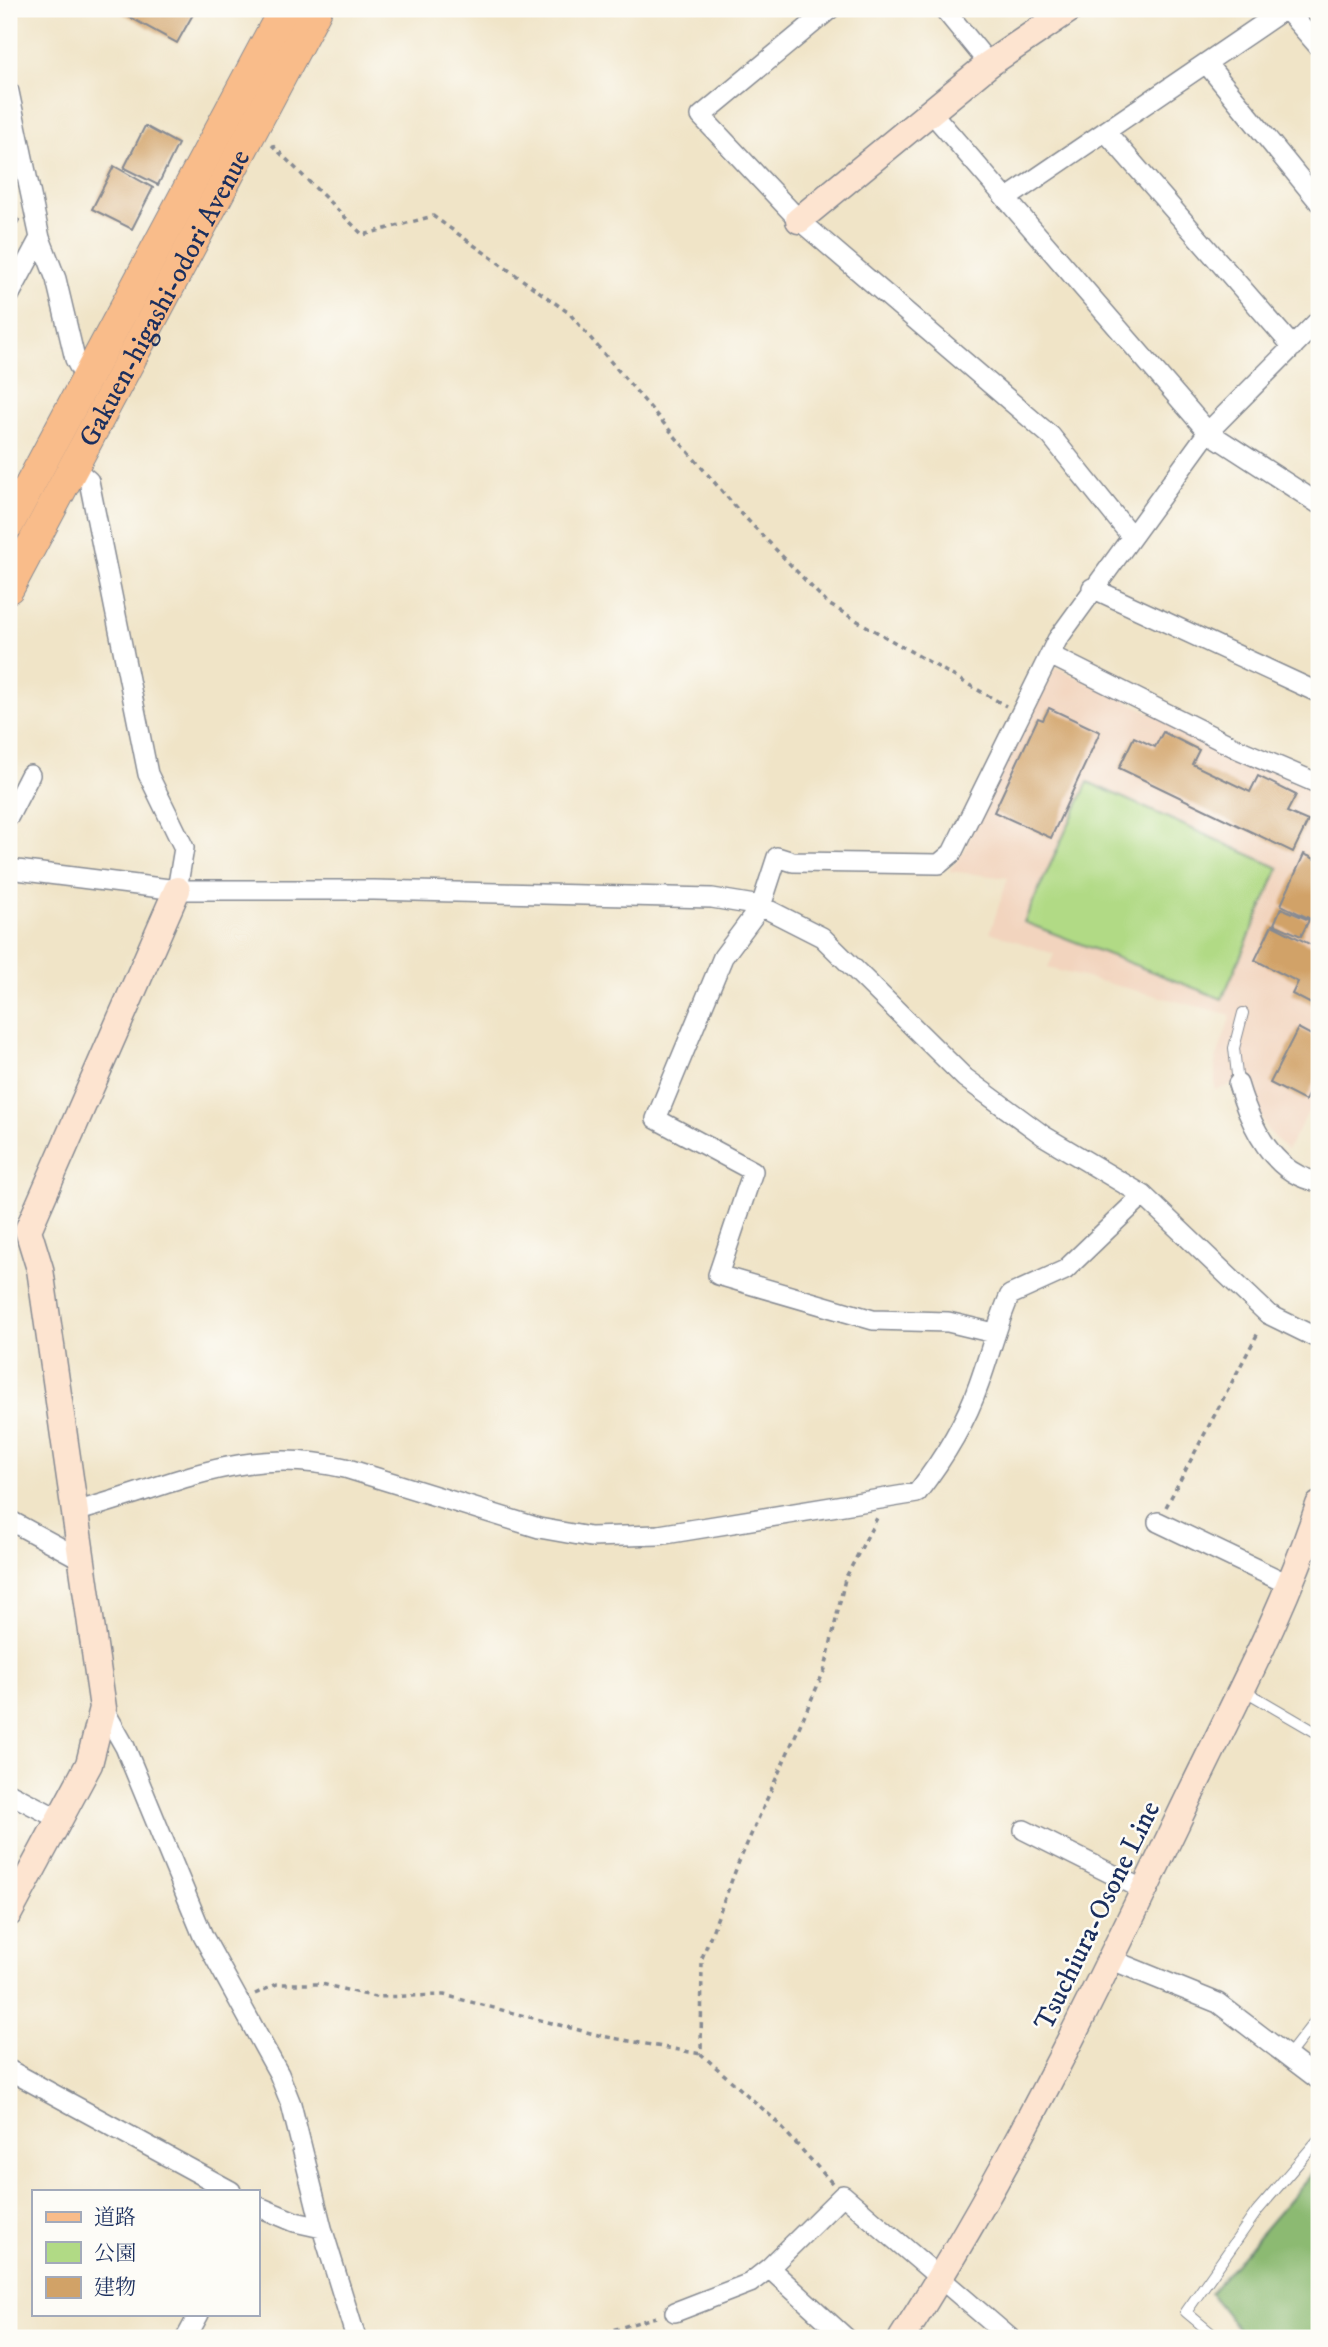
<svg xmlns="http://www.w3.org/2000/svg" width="1328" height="2347" font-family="'IM FELL DW Pica','Noto Serif JP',serif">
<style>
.built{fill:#f2d4be}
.green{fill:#b1da85;stroke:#668472;stroke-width:2}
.forest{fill:#8cba72;stroke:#547468;stroke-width:2}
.building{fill:#d1a267}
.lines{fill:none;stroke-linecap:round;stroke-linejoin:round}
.lane-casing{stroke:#868a92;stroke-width:12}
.street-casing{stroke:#868a92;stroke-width:22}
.secondary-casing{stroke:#868a92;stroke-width:29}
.primary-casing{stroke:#868a92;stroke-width:32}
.path{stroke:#868a92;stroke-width:3.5;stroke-dasharray:5 5;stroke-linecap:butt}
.lane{stroke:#fff;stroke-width:10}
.street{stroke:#fff;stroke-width:19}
.secondary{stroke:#fde4d0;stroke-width:26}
.primary{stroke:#f9bc8a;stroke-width:30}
.labels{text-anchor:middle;stroke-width:5;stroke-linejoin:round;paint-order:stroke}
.street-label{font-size:28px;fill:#1b2f5e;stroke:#fdfcf7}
</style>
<rect width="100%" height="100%" fill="#fdfcf7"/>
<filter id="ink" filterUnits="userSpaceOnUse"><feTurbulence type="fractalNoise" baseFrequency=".0143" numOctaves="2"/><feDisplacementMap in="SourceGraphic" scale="14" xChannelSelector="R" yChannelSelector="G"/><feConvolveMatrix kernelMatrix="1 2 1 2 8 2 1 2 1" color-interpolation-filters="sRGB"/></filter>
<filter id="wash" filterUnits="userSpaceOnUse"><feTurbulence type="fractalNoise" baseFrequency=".00686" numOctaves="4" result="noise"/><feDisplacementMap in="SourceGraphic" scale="28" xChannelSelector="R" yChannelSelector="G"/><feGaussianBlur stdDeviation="1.57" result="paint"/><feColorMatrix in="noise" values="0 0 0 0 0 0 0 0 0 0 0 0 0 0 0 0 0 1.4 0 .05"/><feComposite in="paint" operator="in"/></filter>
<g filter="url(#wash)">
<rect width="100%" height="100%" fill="#f0e4c7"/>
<!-- built -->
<path class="built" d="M1056,667L1319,793V1093L1287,1150L1267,1130L1247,1081L1215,1090V1063L1231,1015L1048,968L1054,954L990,932L1008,878L949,871L965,850L972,831Z"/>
<!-- green -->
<path class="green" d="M1088,782L1279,868L1222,999L1024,922Z"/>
<!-- forest -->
<path class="forest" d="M1317,2168L1319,2170V2338H1250L1238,2329L1210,2293Z"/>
<g id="blocks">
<!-- building -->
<path class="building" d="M125,9H196L177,43L122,13Z
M145,126L178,144L158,185L124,168Z
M114,166L153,188L132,229L92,209Z
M9,214L19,220L9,238Z
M1049,708L1100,732L1051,838L994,812L1038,718L1043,720Z
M1163,732L1199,750L1192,764L1250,792L1258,776L1296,795L1287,812L1308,821L1293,852L1119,768L1134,737L1155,747Z
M1304,854L1319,861V923L1281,905Z
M1281,908L1309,920L1301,936L1274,924Z
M1272,925L1315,947L1319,938V1008L1292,994L1298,982L1255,960Z
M1298,1028L1319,1039V1073L1305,1101L1270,1083Z"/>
</g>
</g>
<g filter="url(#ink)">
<use href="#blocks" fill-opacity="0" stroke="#868a92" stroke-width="2"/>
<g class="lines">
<defs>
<path id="lane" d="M1238,1084L1234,1048L1243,1013
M1242,1689L1319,1734
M1288,2056L1319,2016
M1217,2338L1186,2312L1257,2211L1319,2139"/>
<path id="street" d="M830,9L701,116L799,220L1051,436L1131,536
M944,9L989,64
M1286,9L1319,47
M1206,63L1319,202
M9,92L40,238L56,279L75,359L86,380
M931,112L1208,432L1319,504
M1106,132L1293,347
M1006,199L1285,9
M9,296L40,238
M74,468L89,481L91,491L148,774L184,848L177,890
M1092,588L1319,693
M1050,655L1238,749L1319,784
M9,816L30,775
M9,869L177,890H374L712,898L761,906L822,937L965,1078L1044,1136L1143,1195L1268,1314L1319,1339
M1238,1084C1250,1124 1273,1175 1319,1182
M994,1333L948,1322L873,1320L718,1275L753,1171L656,1119L723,957L761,906L777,857L793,862L939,864L952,853L1057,640L1208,432L1319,320
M74,1512C172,1487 240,1444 345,1468L539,1528L590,1537L659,1535L917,1493C941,1462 966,1422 979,1384C990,1354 997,1324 1010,1295L1065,1270L1143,1195
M9,1520L79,1558
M1158,1522L1290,1585
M103,1708L125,1747L203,1936L279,2074L291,2104L322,2228L356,2338
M9,1793L59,1819
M1024,1830L1144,1890
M1112,1960L1218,2003L1319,2080
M9,2070L231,2191
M257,2206L295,2222L322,2228
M675,2312L750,2283L769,2268
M186,2338L199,2314
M846,2338L769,2268L843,2195L1010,2338"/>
<path id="secondary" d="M799,220L989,64L1070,9
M9,1913L89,1764L103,1708L40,1269L28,1230L177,890
M902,2338C1007,2175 1092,1999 1176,1824C1226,1718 1283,1616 1319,1505"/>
<g id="primary">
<path d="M9,524L284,9"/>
<path id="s1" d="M9,588L317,9"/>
</g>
</defs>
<!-- lane casing -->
<use href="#lane" class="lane-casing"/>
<!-- street casing -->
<use href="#street" class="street-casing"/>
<!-- secondary casing -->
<use href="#secondary" class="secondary-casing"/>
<!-- primary casing -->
<use href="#primary" class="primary-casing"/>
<!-- path -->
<path class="path" d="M272,145L363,235L433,216L569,313L739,511L828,604L1006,706
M1166,1507L1259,1331
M255,1994L277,1984H322L375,1997L444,1995L602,2036L701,2054
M832,2183L773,2118L701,2054L702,1958L738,1864L825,1669L845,1579L877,1518
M585,2338L656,2317"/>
<!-- lane -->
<use href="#lane" class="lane"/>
<!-- street -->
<use href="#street" class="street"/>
<!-- secondary -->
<use href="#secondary" class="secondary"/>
<!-- primary -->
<use href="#primary" class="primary"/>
</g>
</g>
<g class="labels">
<!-- street labels -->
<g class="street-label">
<text dy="10" stroke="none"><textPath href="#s1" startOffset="329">Gakuen-higashi-odori Avenue</textPath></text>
<text transform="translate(1096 1915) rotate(-64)" y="10">Tsuchiura-Osone Line</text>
</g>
</g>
<!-- margin -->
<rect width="1328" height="2347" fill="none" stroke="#fdfcf7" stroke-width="35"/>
<!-- legend -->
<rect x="32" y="2190" width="228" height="126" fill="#fdfcf7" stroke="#a3aaba" stroke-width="2"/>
<rect x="46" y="2212" width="35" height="10" fill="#f9bc8a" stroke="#a3aaba" stroke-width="2"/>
<text x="94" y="2224" font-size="21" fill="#1b2f5e">道路</text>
<rect x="46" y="2242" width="35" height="21" fill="#b1da85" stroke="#a3aaba" stroke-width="2"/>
<text x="94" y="2260" font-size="21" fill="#1b2f5e">公園</text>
<rect x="46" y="2277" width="35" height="21" fill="#d1a267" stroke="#a3aaba" stroke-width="2"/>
<text x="94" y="2294" font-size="21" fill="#1b2f5e">建物</text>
</svg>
